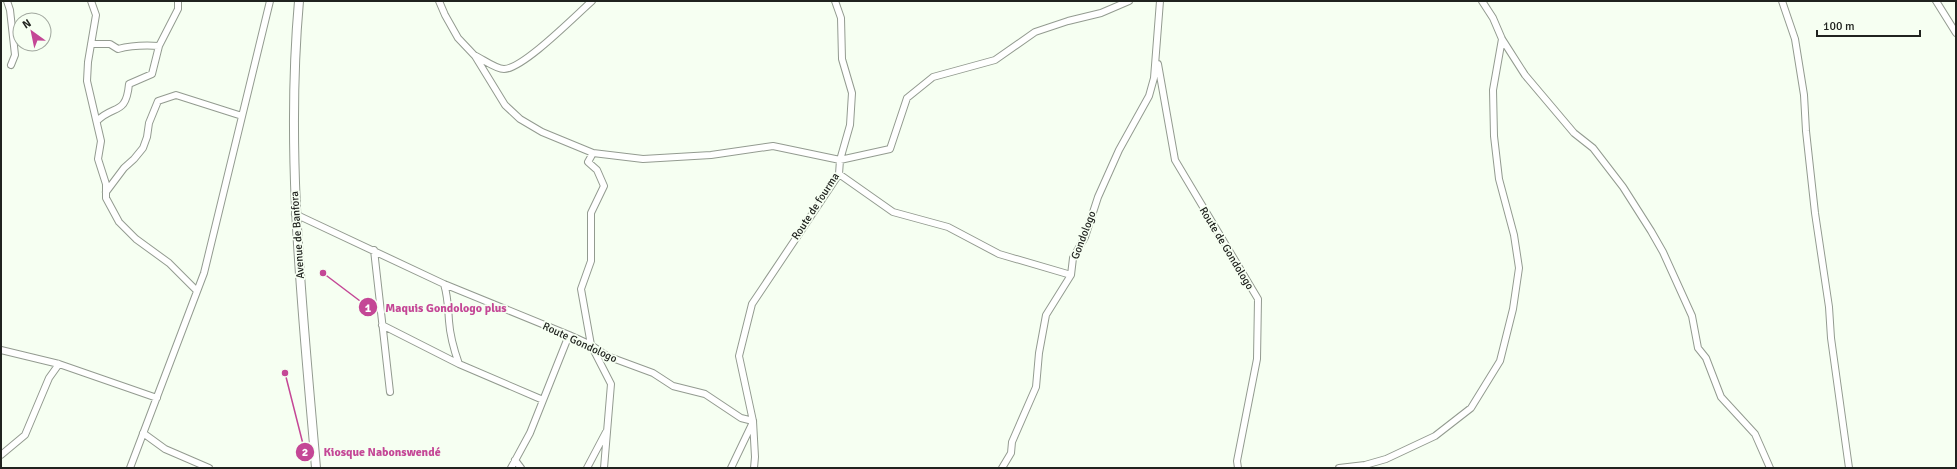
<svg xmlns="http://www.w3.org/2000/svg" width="1957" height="469" font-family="Signika,sans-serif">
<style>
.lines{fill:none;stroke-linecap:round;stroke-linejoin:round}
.street-casing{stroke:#939b90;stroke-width:8}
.secondary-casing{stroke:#939b90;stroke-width:10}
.street{stroke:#fff;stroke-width:6}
.secondary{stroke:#fff;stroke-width:8}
.labels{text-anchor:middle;stroke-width:3.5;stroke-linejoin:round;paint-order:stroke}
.street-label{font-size:11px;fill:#20231f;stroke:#f6fff2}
.leader{fill:none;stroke:#c44796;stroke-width:1.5}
.callout-dot{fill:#c44796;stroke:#f6fff2;stroke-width:1.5}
.mark-label{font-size:12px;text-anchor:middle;font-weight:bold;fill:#fff}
.callout-label{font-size:12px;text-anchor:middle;font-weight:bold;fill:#c44796;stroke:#f6fff2;stroke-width:3.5;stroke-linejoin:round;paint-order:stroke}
</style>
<rect width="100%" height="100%" fill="#f6fff2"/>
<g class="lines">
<defs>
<path id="street" d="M7,1L10,10L15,55L11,65
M91,1L96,15L88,62L87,81L101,141L98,159L106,184V198L119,222L136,239L169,263L197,291
M439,1L445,15L458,38L475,56L505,105L520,119L542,132L593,153L643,159L711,155L773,146L840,160L850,125L852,93L842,59L841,18L835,1
M1482,1L1493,18L1502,39L1525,75L1574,133L1593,148L1623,187L1651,231L1663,252L1692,316L1698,348L1706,358L1721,397L1755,434L1770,468
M1782,1L1795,39L1804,95L1806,131L1815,213L1829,307L1831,338L1849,468
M1936,1L1956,33
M91,44H110L118,49C133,45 144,45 159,46L178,9V1
M476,56C484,60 496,69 504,69C523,69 576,15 592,1
M1158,64L1175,160L1258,299L1257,359L1237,461L1238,468
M97,121C114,104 126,116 129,84L152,74L159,46
M593,153L588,162L597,170L604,186L591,213V261L581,289L591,345L611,384L604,468
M839,174L893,212L948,227L999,254L1071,275
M106,192L124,168L134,159L143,148L147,137L149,123L158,101L176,95L242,116
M295,214L444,284L569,335L591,345L607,356L653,373L673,386L705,394L741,418L753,421
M374,250L390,392
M444,284C448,297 448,308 449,321C450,336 454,350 459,364L543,400
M382,325L459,364
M1,350L59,364L157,398
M143,433L165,449L209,468
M1,455L25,435L49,378L59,364
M515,460L521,468
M130,468L204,273L270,1
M511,468L530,433L569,335
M587,468L606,432
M731,468L753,422
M754,468L755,457L753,421L739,356L752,304L839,174L840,160L890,149L907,98L933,77L995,60L1035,32L1068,21L1101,13L1129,1
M1002,468L1011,453L1012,442L1036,387L1039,353L1046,315L1071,275L1073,258L1085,237L1098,197L1119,150L1149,96L1154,78L1160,1
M1339,468L1365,465L1386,459L1435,436L1471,408L1500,361L1513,309L1519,268L1514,235L1499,179L1494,136L1493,90L1502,39"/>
<path id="secondary" d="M299,1C285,157 303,313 316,468"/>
</defs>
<!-- street casing -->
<use href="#street" class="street-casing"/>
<!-- secondary casing -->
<use href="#secondary" class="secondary-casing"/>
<!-- street -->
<use href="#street" class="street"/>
<!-- secondary -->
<use href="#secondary" class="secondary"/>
</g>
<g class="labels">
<!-- street labels -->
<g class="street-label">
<text transform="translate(815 206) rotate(-57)" y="4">Route de fourma</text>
<text transform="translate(297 235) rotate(-94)" y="4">Avenue de Banfora</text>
<text transform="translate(1083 235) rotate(-69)" y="4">Gondologo</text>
<text transform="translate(1227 248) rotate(59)" y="4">Route de Gondologo</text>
<text transform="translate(580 342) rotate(25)" y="4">Route Gondologo</text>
</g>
</g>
<!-- callouts -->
<path class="leader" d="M323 273L368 307M285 373L305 452"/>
<g class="callout-dot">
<circle cx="323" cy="273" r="4"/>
<circle cx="285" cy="373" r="4"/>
<circle cx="368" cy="307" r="10"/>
<circle cx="305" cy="452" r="10"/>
</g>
<g class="mark-label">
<text x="368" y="312">1</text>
<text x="305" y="456">2</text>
</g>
<g class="callout-label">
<text x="446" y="312">Maquis Gondologo plus</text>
<text x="382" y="456">Kiosque Nabonswendé</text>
</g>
<!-- border -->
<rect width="1957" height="469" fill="none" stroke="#20231f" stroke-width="4"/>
<!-- north arrow -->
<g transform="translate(32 32) rotate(327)"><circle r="19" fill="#f6fff2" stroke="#a0a79e"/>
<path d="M0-3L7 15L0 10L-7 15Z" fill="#c44796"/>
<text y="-6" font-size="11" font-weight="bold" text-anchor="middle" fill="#20231f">N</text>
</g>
<!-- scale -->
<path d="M1817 30v6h103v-6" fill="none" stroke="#20231f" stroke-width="2"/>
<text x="1823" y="30" font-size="12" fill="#20231f" stroke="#f6fff2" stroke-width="3" paint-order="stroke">100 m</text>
</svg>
